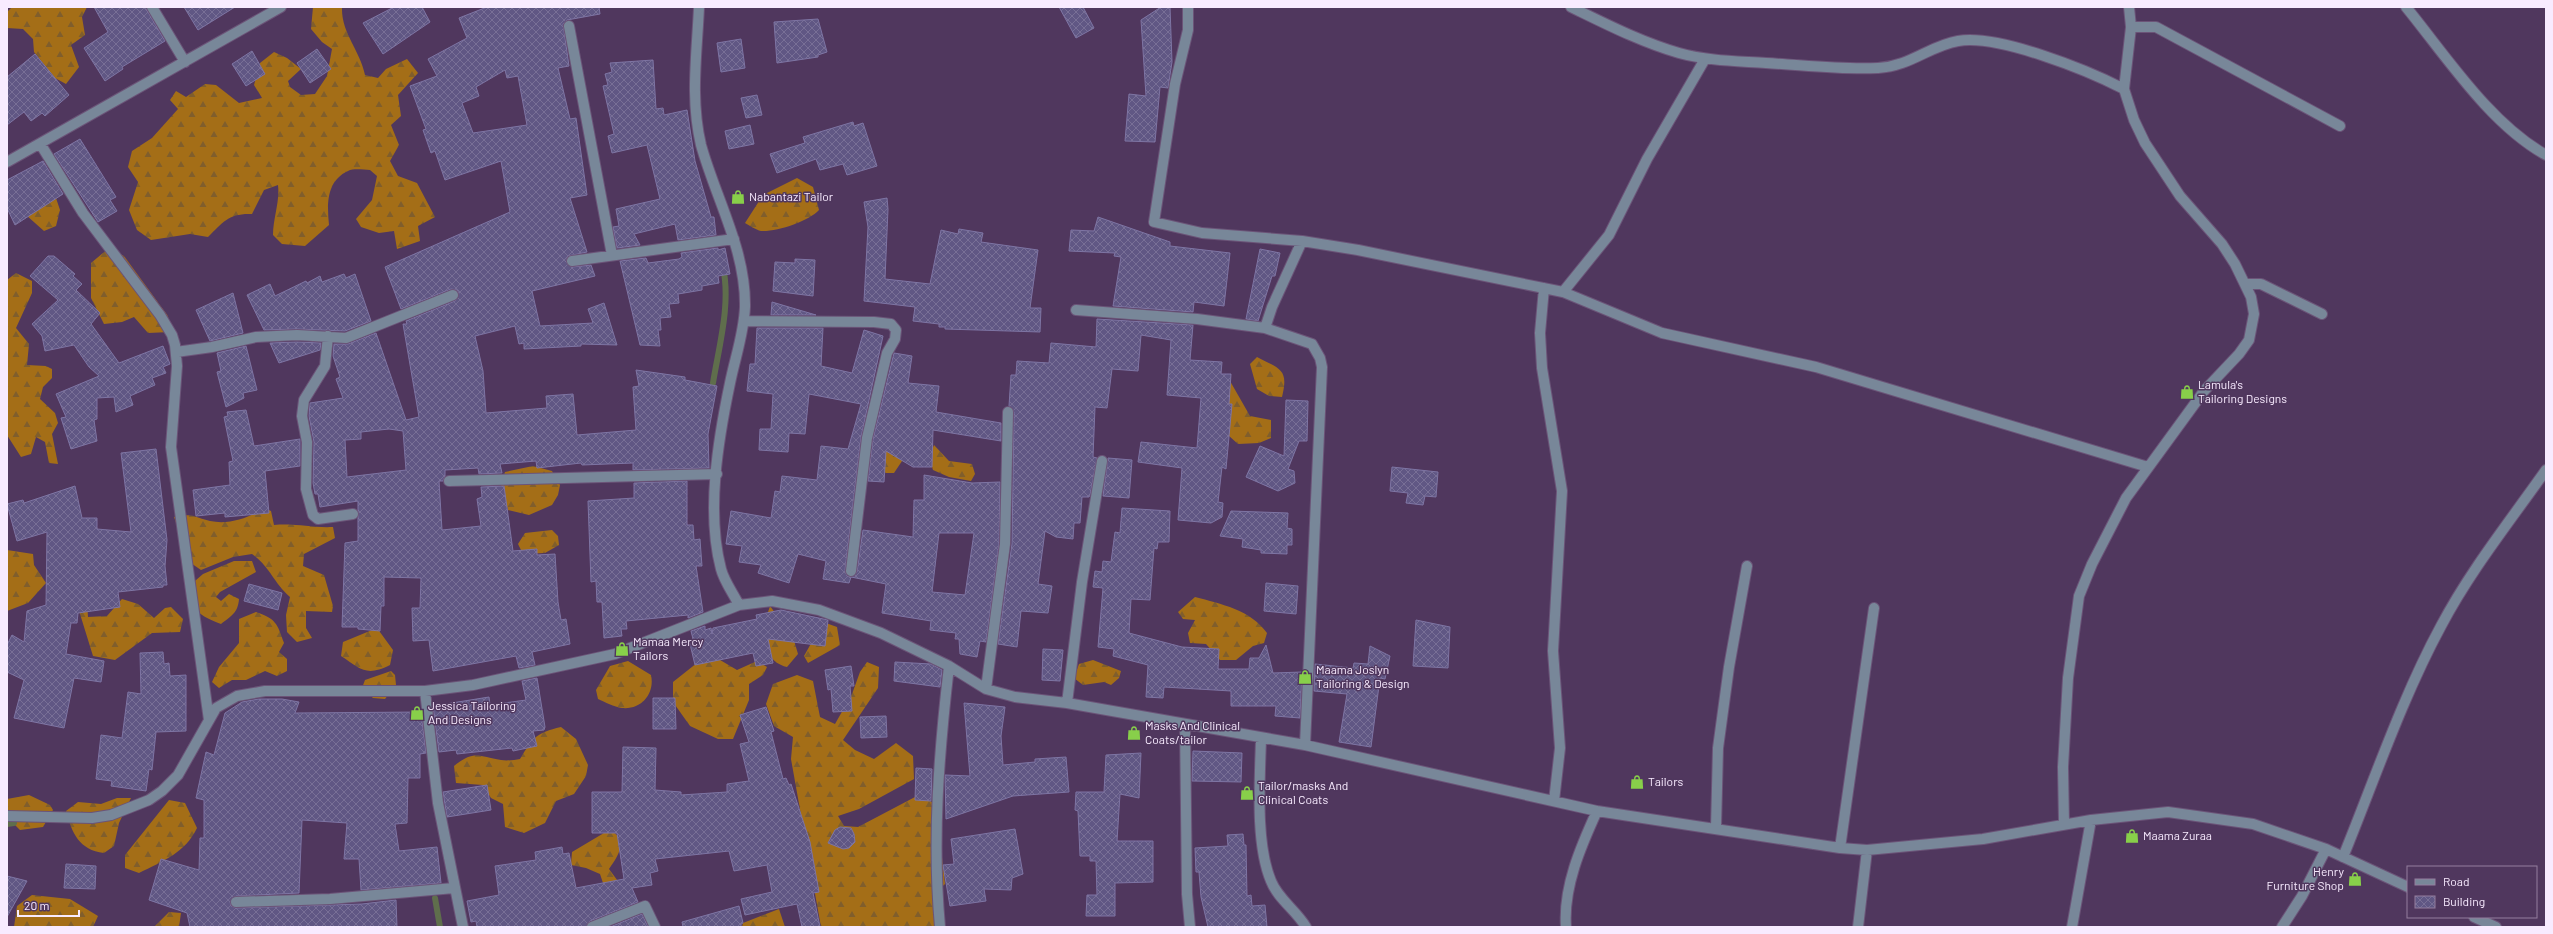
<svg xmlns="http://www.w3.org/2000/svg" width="2553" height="934" font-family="Barlow,sans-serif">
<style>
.forest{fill:url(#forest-firs)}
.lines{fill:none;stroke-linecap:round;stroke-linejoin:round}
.stream{stroke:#5f6e4c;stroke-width:6}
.building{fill:url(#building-cross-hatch);stroke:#7e75a4;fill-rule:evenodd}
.minor-casing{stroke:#6b5478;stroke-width:12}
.minor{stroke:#788799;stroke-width:10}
.labels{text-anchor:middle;stroke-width:3;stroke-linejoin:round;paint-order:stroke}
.poi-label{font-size:12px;fill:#f8ebff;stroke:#50375e;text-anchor:start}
</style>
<defs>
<pattern id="forest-firs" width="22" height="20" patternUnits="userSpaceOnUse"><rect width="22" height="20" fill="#a46e17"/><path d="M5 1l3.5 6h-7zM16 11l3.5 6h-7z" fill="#805e2c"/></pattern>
<pattern id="building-cross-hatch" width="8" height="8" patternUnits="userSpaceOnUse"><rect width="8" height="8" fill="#605784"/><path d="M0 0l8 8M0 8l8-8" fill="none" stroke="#786f96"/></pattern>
</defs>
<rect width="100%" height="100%" fill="#50375e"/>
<!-- forest -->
<path class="forest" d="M12,7H87L82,17L85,35L71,45L79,67L66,84L55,78L34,52L33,39L23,29L7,28V12Z
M313,7H342C341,33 360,50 365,75L378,78L386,69L407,59L418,73L398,95L401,116L391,125L399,145L390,161L398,176L417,183L435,217L418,226L420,241L397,249L394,231L379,233L361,227L356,219L372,200L377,176L370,170C364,170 354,168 348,171C326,181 327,205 329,225L305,246L282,244L273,235C273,218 280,202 278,185L264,190L252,214C229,213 223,222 208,237L190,234L151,240L137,230L129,210L138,182L128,167L132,151L152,138L178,109L170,100L176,91L186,97L205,84L216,85L239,103L262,98L254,85L260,63L274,52L287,58L301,69L288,81L290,87L301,95L315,94L327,76L332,49L322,42L311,29Z
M797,178L813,187L819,210C809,221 777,232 761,231C756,230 749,225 745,223L763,195Z
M55,195L60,210L56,226L44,231L26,215Z
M109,248L124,256L168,316L170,332L148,333L134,317L122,322L104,324L91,298V263Z
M16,273L32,281V293L16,328L29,344L27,365L46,366L52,369V378L43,387L40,399L55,413L58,423L52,434L58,464L49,463L45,442L36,437L31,454L21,457L7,435V280Z
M1257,357C1280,369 1289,369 1282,397L1269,396L1257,389L1250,364Z
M1230,381L1250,416L1271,420V438L1259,443L1238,444L1228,435L1226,383Z
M884,445L906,455L894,473H886L869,463L873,455Z
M934,445L949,461L972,464L975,474L971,481L949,477L933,470L929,457Z
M533,466L552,471L560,485L558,495L552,505L529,515L508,510L501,485L505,472Z
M264,508L271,511L274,525C296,523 311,528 333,527L335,538L304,554L303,566L324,575L333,606L332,612L306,611V628L312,638L297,642L287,632L286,615L290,597C273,582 271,568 252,554L233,557L201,570L185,559L181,537L174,517C196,513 191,517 210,521C229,525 249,518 264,508Z
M552,530L558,536L559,545L545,553L523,554L518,544L525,533Z
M7,550L33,554L34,565L46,583L28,603L7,611Z
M234,561H252L256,572L220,592L216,597L221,601L229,594L239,599C238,613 231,616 221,624C200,616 190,610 188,587L203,574Z
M1195,597C1221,604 1251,610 1267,633L1264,643L1253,646L1236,660H1220L1206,644L1190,643L1188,633L1195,620L1183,619L1178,612Z
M122,599L138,604L154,618L165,608L171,607L183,619L180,632L152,633L115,660L93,656L76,601H87L88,617L107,616Z
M770,606L793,637L798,654L787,667C760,661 762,628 770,606Z
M256,612C276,619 277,623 284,643L279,652L287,659V671L277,676L265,671L246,680H232L219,688L212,682L219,667L239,643V619Z
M823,622L837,627L840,645L808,663L804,656Z
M377,628L393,650L390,665C366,677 361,669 341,656L343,642Z
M715,657L737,670L757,661L767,667L763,675L749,684V700L733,739H718L690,726L673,702V682L702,659Z
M1093,660L1121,671L1119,678L1111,685L1104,682L1083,685L1074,678L1079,664Z
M628,661L651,675C655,693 642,710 622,708C614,707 605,702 598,699L596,690L610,666Z
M867,662L879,667L878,688L843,740L855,750L874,759L896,743L913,756L914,779L859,809L838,816L844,826L858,827L915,797L936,803L945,884L933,895L941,927H821L791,759L793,737L774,726L766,704L773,684L797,675L813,681L820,717L835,724L852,694L860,672Z
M391,671L395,675L396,685L385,699L373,698L362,688L365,680Z
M561,727L576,739L588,765L586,776L574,794L556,801L545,823L524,833L505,827L503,804L491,798L483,785L456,783L454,766C474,750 478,756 501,760C507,761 514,760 520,759C533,737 536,733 561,727Z
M29,795L50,805L53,810L43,827L20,830L7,817V799Z
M117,798H131L119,823L114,846L104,853C79,850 72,833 66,811L78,802L101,804Z
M169,800L185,803L197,828C185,853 163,861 139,873L125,868V855Z
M609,830C630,839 618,856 609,869L620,884L606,892L600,874L586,868L571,865L572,852Z
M32,895L70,899L98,916L93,927H14L17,906Z
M779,909L785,927H742L743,923Z
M169,912L181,913L179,927H154Z"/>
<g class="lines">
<!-- stream -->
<path class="stream" d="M713,383C719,346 731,304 723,267
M7,824L14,823
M435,898L440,927"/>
</g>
<!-- building -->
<path class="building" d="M94,7H145L165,41L122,67L123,69L105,81L84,48L108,32Z
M184,7H235L198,30Z
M394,7H422L430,22L383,54L363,23Z
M487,7H599L600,14L567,20L563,24L569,66L558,68L570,119L576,118L587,195L570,198L587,252L568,256L566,262L572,267L591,265L595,276L532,291L540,326L593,323L588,309L604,303L617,345L581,344V346L524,349V343L519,344L515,326L475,336L483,371L486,413L547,408L546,396L573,394L577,435L636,430L633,387L639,386L636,370L685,377V380L717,386L708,434L709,468L633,470V463L582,465L581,463L537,468L536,461L500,464L502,473L479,474L478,468L445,470V476L443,481H439L442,530L481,526L477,499L482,497L481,487L504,486L513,551L537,549V555L555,554L558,602L561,620L566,619L570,644L532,652L535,665L519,668L516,656L433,671L429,640L413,641L412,608H420L421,578L384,577V606H381L380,631L358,629V627H342L345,543L358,541V501L320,507L318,494H315L313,483L314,442L309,416L310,403L343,398L336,379L340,377L333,356L334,344H348L376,333L406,420L419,417L403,324H407L406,321L455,301L459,293L457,290L451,289L401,309L385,267L510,212L501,161L445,180L435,151L431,153L423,130L426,129L410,86L437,76L428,59L467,38L459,18ZM505,70L507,78L518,76L527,125L473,133L462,103L479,96L476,87ZM389,429L403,431L406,470L347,477L345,440L361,439V432Z
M1059,7H1083L1094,28L1076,38Z
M1161,7H1170L1172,62L1168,88L1160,87L1155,142L1125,141L1129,94L1146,96L1141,20Z
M818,19L827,52L818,55V57L777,63L774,22Z
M741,39L745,68L721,72L717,43Z
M317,49L331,69L310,83L297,63Z
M252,51L265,74L246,86L232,64Z
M35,54L69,95L45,116L42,113L31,121L24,112L7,125V77Z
M653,60L656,109L663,108L664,115L687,110L695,161L711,217H714L716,235L678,240L675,224L634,234L640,245L617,248L613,227L619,226L616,209L660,199L647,145L612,153L608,136L614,134L603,86L608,85L605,74L612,72L610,63Z
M757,95L762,115L746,118L741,98Z
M853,122L854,126L863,123L877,166L847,175L843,164L820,170L816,159L777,173L770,154L805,143L803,137Z
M750,125L754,144L729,149L725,131Z
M80,139L116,197L110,200L117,211L98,222L54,154Z
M43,161L63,194L15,225L7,208V180Z
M887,198L888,209L885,279L930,284L941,230L958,234L959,229L983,233L981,242L1038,250L1030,308H1041L1040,332L945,329V327H939V324L913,321L915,307L864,301L868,227L864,202Z
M1098,217L1170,242V246L1230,253L1224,306L1194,302L1193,312L1113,306L1121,257L1114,256L1115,253L1069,251L1071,230L1094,231Z
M718,248V250L725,248L730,274L718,276L719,283L702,286V290L678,294L679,303L669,304L671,317L660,318L661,330H658L660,346L640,345L620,261L646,258L648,263L679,259L682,257L681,253Z
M1260,249L1280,253L1275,276H1272L1258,321L1246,319Z
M48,256H54L75,274L73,276L82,284L76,290L100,313L91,324L119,363L163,346L170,364L163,367L166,373L152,378L155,385L130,396L133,405L116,412L114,397L97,398V419L94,420L97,441L71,449L61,418L66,417L56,394L99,376L89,367L74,345L45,351L42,336L32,324L58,300L30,276Z
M795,259L815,260L813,296L773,291L775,262L795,263Z
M344,274L346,278L355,274L371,321L345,331L297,329L264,330L247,295L270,284L275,296L306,281L307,283L320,276L322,282Z
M233,293L243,333L210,341L196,310Z
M772,302L816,315H771Z
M1097,319L1193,325L1190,360L1222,362L1221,374H1231L1229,404H1232L1226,469L1222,467L1218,502L1223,503L1222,517L1211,523L1178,520L1182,468L1138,462L1141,442L1197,448L1201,398L1167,395L1171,340L1141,335L1138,371L1112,369L1107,408L1095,407L1093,457L1097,458L1090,495L1089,497H1082L1080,523H1074L1073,539L1056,537L1045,531L1038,584L1052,586L1048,613L1021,611L1017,647L998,644L1012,544L1014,412L1009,406L1011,375H1016L1017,361L1049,363L1051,343L1096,347Z
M757,328H823L821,366L852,373L864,330L883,336L861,437L845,570L847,576L851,577L849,583L823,579L826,561L798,554L789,583L758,573L761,565L739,562L742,546L726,544L731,511L771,518L775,491L780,492L782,476L817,480L821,446L848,449L861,404L809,394L805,434L789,433L788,452L759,450L760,429H771L773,394L747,391L750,364H755Z
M297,342L321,343L320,350L279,363L270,343Z
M246,346L257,390L243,393L244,398L226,407L217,372L221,371L217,353Z
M894,353L912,356L908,383L939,386L936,412L1001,423V441L933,430L932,467H913L886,451L884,482L868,481L873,439Z
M1286,400L1308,401L1307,441H1299L1288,469L1294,471L1295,483L1278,491L1246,477L1260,446L1284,456Z
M246,410L254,446L300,439V466L265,471L269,513L225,517V513L196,516L193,490L230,485L229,462L233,461L224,417L228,416L227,412Z
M156,449L167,540L165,566L167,585H163V587L118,592L120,607L78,613L77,623H71L66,654L104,661L101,682L74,678L64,728L14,718L24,680L7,672V645L12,635L24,642L27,611L46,605L47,532L17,541L7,504L23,500L24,503L75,486L82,518H97V529L131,532L121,453Z
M1108,458L1132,460L1129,498L1103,496Z
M1392,467L1438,472L1436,497L1425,496L1423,505L1406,503L1408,493L1390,491Z
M924,475L972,483L1000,482L999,544L986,642L980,641L977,657L960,654L959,639H955L956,633L930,630L931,621L882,613L886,584L851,577L857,572L863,530L913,537L914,500H924ZM939,533H974L965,595L932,592Z
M687,481V525H693L694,540L700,539L701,553L702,566H696L703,612L688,618V615L626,621L627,629H621L622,636L604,638L602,602H597L596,581L591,582L588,501L634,498V483Z
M1122,508L1170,511L1169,542H1158L1157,549L1154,548L1150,600L1131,599L1129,633L1182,647L1219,649L1218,669H1249L1250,658H1259L1266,645L1273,673L1302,672L1300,718L1275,716L1276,706H1231V691L1164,687L1163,698L1146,697L1148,665L1113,656L1114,649L1098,647L1103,588L1093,587L1095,571L1102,572L1103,561L1111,562L1115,532L1120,533Z
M1231,511L1288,513L1287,528L1292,529V545H1287V554L1261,553V550L1242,547L1243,539L1220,536Z
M1266,583L1298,586L1296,614L1264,611Z
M249,584L282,593L278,610L244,601Z
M781,610L828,620L825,646L768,639L773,663L756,666L753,653L695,665L690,644L694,643L691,631L705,626V630L711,628L712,634L713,628L757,619L756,615Z
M1416,620L1450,627L1448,668L1413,666Z
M1370,646L1390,656L1385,679L1380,678L1371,747L1339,742L1347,694L1314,691L1315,664L1353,668L1354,663L1368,664Z
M1043,649L1063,650L1060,681L1042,680Z
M163,652L164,664L169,663L170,676L186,675V731L156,732L152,770L149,769L146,791L111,786L112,781L96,779L101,735L122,738L128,692L141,694L140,653Z
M895,662L931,664L942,670L940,687L894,681Z
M851,666L854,686H850L852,711L833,712L831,689L828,690L825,670Z
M537,678L545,727L544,730L533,731L537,746L513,751L512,748L457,754L456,750L439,752L433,706L489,697L490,705L526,700L522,681Z
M653,698H675L676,729H653Z
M259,699H282L299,702L295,713L421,712L426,753L420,754V778H408L407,823L395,824L399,851L437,847L441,883L361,890L359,859H344L347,823L302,820L299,893L236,896L230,902L231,906L236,908L362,904L396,900L397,927H190L187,913L149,900L161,859L199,870L200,838H204V800L196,798L206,752L214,755L225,713L242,702Z
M964,703L1005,707L1001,736L1003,765L1035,762V759L1066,757L1069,792L1013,796L946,819L945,775L970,776Z
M766,707L774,731L771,732L783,779L786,778L789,785L791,784L810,842L819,892L813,893L820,927H802L797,904L745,915L741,899L772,892L767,865L734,871L729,851L655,859L658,871L650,873L652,885L632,888L638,902L590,921L586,927H477L476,921L471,922L467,901L499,895L495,866L536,860L535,852L562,847L563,854L569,853L576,888L624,879L617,833H592V792H622L623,747L656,748L655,790L681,792V795L727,792V784L749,781L740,744L749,742L740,715Z
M886,716L887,737L861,738L860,717Z
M1193,751L1242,753L1241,782L1192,781Z
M1141,753L1139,798L1120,794L1117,841H1153V882L1115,883V916H1086L1087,895H1097L1096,861H1090V856H1080L1078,811L1075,810L1076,792H1104L1106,755Z
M916,768L932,769L931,801L915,800Z
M487,785L491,810L447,817L443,792Z
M840,827L851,828L854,834L855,842L849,848L843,849L828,843L835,830Z
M1015,829L1023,874L1012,878L1011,890L984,889L986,901L950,906L943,865L954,864L951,839Z
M1243,834L1244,845H1246L1247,896L1251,895L1252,906L1265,905L1267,927H1208L1201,897L1199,872H1196L1195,848L1228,846L1227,835Z
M66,864L96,866L95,889L64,888Z
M7,876L27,881L7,917Z
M739,906L743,923L741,924V927H683L682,922Z
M642,914L648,927H610Z"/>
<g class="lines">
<defs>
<path id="minor" d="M152,7L185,62
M699,7C697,53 690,99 701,145C716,199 746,250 745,307C744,333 735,358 730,383C718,440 706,512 721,569C724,581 733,593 739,605
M1188,7V30L1175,84L1154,222L1202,233L1302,241L1358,250L1563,292L1662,333L1816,367L2148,467
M1571,7C1606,24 1641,42 1679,53C1708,61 1737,61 1766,63C1803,65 1841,70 1878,68C1911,66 1929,46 1958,41C1998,34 2087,70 2124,89
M2406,7C2446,56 2490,124 2546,155
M569,26L612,255
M2131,27H2156L2340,126
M41,145L83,213L160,315L172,335L175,345L177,366L171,447L209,720
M7,162L281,7
M1302,241L1272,307L1265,328L1312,344L1320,358L1322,367L1305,745
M572,261L734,239
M2246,284H2261L2322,314
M1544,288L1540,333L1542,368L1562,491L1553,651L1560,748L1554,801
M1563,292L1609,235L1647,159L1705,59
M1076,310L1197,319L1265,328
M744,321L874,322L891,324L896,330L895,339L887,353L867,438L851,571
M328,336L325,366L304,400L302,416L307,442L306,489L313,515L318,519L353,514
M176,352L212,347L256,337L297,335L346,338L453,295
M449,481L717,474
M986,689L1005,544L1008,412
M425,691L438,803L463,927
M1067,703L1082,582L1102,461
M1185,725L1187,894L1190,927
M1261,738C1260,779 1255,843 1271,881C1278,899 1296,910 1306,927
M7,816L92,818L111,815L149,800L162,791L178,775L216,708L237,696L265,691H425L473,685L615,654L739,605L772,601L819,610L881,633L949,666L986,689L1015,697L1067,703L1305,745L1597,811L1840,848L1867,850L1983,839L2091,820L2168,812L2253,824L2326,849L2408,887
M2064,824L2063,767L2068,678L2079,596L2092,564L2126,498L2204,391L2239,354L2249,340L2254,314L2251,297L2235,264L2222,244L2180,196L2145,143L2134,120L2124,89L2131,27L2129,7
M1716,828L1718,748L1729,667L1747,566
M1840,848L1874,608
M2343,857C2374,781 2402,698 2441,626C2470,571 2510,521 2546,470
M236,902L330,899L454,888
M2474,917L2496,927
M592,927L645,906L655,927
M940,927C932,839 939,753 949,666
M1566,927C1563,887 1581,846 1597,811
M1858,927L1867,850
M2072,927L2091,820
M2282,927L2302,896L2326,849"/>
</defs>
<!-- minor casing -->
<use href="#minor" class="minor-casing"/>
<!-- minor -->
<use href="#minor" class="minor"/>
</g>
<!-- icons -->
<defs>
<symbol id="shop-bare" viewBox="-9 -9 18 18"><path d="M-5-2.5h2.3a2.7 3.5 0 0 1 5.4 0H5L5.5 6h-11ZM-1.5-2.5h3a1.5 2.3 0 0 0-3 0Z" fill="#88cf4a" stroke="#50375e" stroke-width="2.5" paint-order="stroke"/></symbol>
</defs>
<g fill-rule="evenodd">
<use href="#shop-bare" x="728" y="187" width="20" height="20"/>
<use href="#shop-bare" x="2177" y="382" width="20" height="20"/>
<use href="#shop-bare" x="612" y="639" width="20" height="20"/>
<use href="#shop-bare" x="1295" y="667" width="20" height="20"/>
<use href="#shop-bare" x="407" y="703" width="20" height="20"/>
<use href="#shop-bare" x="1124" y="723" width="20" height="20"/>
<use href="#shop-bare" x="1627" y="772" width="20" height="20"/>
<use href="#shop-bare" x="1237" y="783" width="20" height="20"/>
<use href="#shop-bare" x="2122" y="826" width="20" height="20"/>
<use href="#shop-bare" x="2345" y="869" width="20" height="20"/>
</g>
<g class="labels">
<!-- poi labels -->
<g class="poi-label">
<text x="749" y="201">Nabantazi Tailor</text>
<text x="2198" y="389">Lamula's<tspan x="2198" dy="14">Tailoring Designs</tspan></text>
<text x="633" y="646">Mamaa Mercy<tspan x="633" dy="14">Tailors</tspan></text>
<text x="1316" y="674">Maama Joslyn<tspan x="1316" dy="14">Tailoring &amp; Design</tspan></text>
<text x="428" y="710">Jessica Tailoring<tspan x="428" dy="14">And Designs</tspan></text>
<text x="1145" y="730">Masks And Clinical<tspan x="1145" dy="14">Coats/tailor</tspan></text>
<text x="1648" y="786">Tailors</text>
<text x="1258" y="790">Tailor/masks And<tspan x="1258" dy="14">Clinical Coats</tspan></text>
<text x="2143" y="840">Maama Zuraa</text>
<text x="2344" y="876" text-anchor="end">Henry<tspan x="2344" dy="14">Furniture Shop</tspan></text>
</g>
</g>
<!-- border -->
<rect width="2553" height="934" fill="none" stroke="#f8ebff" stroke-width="16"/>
<!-- legend -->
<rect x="2407" y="866" width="130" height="52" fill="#50375e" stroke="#937f9e"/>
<rect x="2415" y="879" width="20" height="6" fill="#788799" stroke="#937f9e"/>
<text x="2443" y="886" font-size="12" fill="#f8ebff">Road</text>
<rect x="2415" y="896" width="20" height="12" fill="url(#building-cross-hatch)" stroke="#937f9e"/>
<text x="2443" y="906" font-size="12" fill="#f8ebff">Building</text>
<!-- scale -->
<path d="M18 910v6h61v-6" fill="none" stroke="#f8ebff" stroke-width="2"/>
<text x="24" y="910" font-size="12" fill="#f8ebff" stroke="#50375e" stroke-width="3" paint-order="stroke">20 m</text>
</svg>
